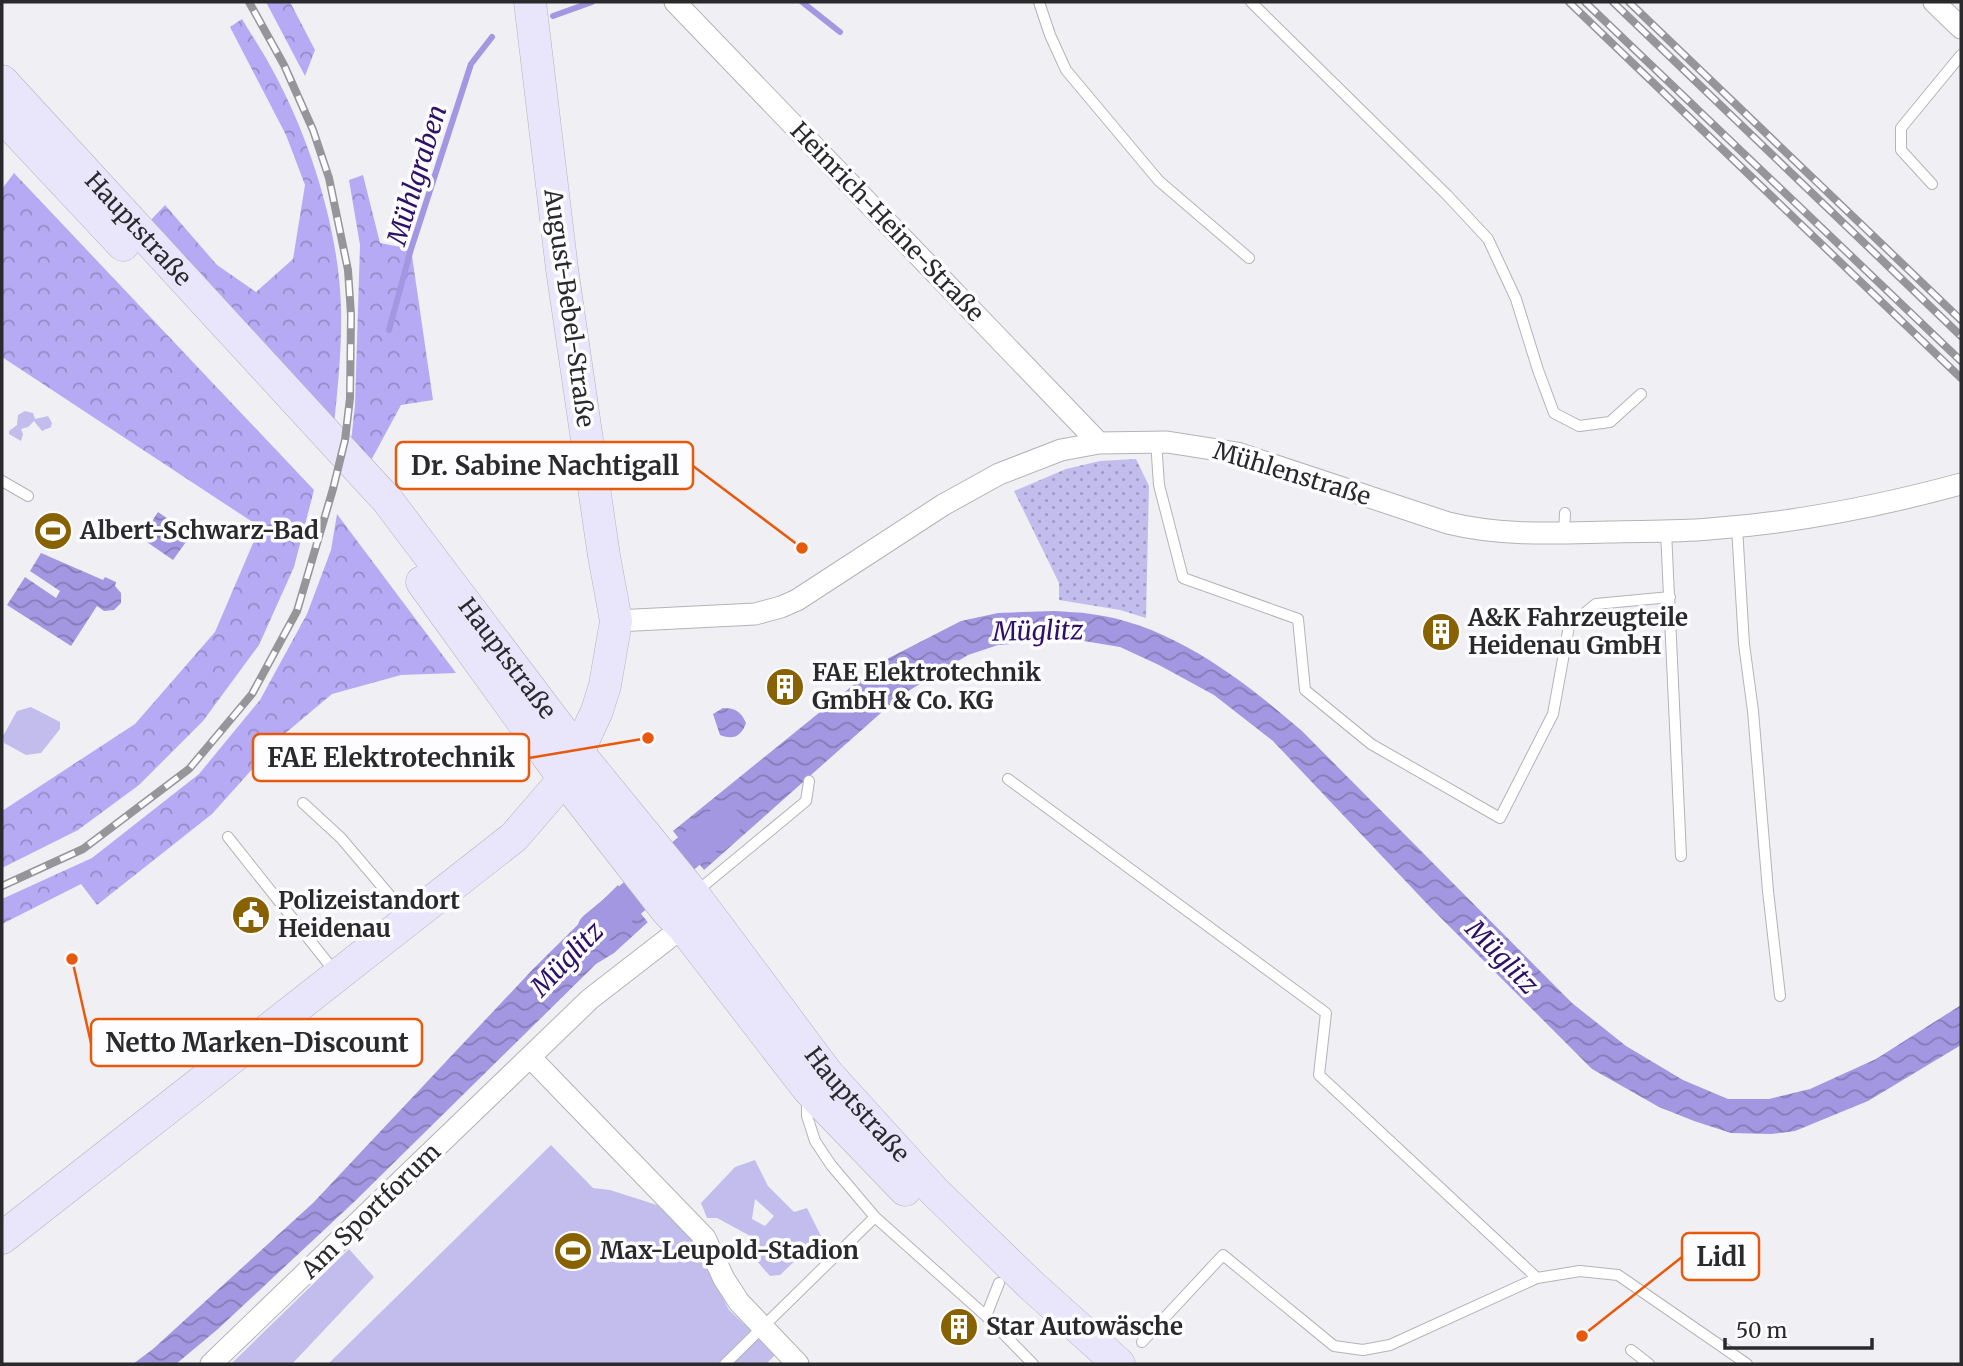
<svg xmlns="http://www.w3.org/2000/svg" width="1963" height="1366" font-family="Merriweather,serif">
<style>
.green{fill:#c3bdee;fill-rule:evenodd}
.forest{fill:url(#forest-crowns)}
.garden{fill:url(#garden-dots)}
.water{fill:url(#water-waves)}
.pier{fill:#f0eff4}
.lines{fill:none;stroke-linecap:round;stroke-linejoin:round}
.stream{stroke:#a497e1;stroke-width:6}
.river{stroke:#a497e1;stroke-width:35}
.lane-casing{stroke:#b3b3b8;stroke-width:12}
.street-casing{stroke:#b3b3b8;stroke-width:23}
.secondary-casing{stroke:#b3b3b8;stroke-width:33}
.lane{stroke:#fff;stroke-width:10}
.street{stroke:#fff;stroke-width:21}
.secondary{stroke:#e9e6fb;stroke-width:32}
.rail-casing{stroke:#969599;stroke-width:8}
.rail{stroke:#fdfdff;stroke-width:5;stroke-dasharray:16;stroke-linecap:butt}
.labels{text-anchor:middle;stroke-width:7;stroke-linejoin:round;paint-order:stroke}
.street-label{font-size:24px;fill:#2a2a2c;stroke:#fdfdff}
.poi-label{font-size:24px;font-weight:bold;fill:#2a2a2c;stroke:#fdfdff;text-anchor:start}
.water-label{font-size:26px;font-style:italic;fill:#2e1066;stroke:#fdfdff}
.leader{fill:none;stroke:#e8590c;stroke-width:2.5}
.callout-dot{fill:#e8590c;stroke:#fdfdff;stroke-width:2.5}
.callout{fill:#fdfdff;stroke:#e8590c;stroke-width:2.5}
.callout-label{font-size:26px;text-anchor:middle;font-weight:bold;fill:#2a2a2c}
</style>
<defs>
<pattern id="forest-crowns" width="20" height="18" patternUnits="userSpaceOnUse" patternTransform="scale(1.75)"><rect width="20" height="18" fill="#b6aaf5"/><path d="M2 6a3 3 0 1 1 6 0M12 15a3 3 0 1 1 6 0" fill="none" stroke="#948bc7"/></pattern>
<pattern id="garden-dots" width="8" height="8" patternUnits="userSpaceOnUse" patternTransform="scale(1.75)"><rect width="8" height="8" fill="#c3bdee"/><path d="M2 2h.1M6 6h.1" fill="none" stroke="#9f9ac1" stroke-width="1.8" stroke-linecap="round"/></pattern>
<pattern id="water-waves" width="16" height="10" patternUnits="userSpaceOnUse" patternTransform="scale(1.75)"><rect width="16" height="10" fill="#a497e1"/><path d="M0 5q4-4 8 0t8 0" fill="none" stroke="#867bb7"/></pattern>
</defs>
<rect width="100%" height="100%" fill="#f0eff4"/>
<!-- green -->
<path class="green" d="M25,411L33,413L35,419L48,416L52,423L51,427L42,431L34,421L28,427L21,429L23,434L21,441L9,434V431L17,425L18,415Z
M31,707L60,722V729L41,753L26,755L4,743L3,736L17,711Z
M551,1145L593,1188L610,1190L657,1205L675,1220L694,1240L729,1310L776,1354L766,1364H328Z
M755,1160L768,1186L794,1212L807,1208L821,1236L780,1275L770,1276L748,1251L754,1238L717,1218H707L701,1203L735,1167ZM755,1199L774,1216L765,1226L752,1219Z
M349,1249L374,1277L292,1364H231Z"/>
<!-- forest -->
<path class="forest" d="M266,2H290L315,50L305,76Z
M242,19C252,36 263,52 272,69C310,138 339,230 341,308C342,347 338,386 334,425L148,223L165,205L217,265L256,292L293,259L305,185L286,135L230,27Z
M14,173L314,490L294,567L259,645L203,721L139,785L78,830L2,868V811L135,724L215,632L260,527L2,357V189Z
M363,175L380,243L411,249L433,400L401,405L368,466L350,451L355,405L360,245L349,180Z
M337,514L456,673L401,675L332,694L282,736L212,814L97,905L81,884L2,924V899L92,858L199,774L260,700L307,614L331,550Z"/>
<!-- garden -->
<path class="garden" d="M1136,459L1149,486L1146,618L1120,610L1059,600V583L1014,491L1066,469L1100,461Z"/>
<!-- water -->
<path class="water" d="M158,512L191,535L173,560L141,538Z
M41,553L103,580L105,577L116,582L115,586L121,593V603L114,610L104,611L97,606L71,646L7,605L25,577L56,598L60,591L30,571Z
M1054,611C1066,612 1079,612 1091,614C1171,624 1243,680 1302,731L1572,1003L1626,1046L1683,1080L1728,1099H1769L1810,1089L1876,1059L1961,1005V1045L1868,1101L1795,1131L1771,1134L1731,1133L1694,1121L1659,1107L1592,1069L1431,908L1273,741L1214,695L1159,665L1120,647L1072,639L998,645L968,655L900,696L704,870L673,831L883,661L961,621L998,613Z
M723,708C736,708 741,712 746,723C741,737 733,740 720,735L713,714Z
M618,885L648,922L614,953L596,964L354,1202L218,1329L176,1364H133L153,1349L313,1203L534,968Z"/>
<!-- pier -->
<path class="pier" d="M670,828L706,873L701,872L670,833Z
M619,881L651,920L650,925L616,882Z"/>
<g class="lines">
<!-- stream -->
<path class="stream" d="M802,2L840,32
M553,16L592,2
M389,330L411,249L471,64L492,37"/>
<!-- river -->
<path class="river" d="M595,929L724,822"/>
<defs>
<path id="lane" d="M1039,2L1050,35L1066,70L1159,181L1249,258
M1251,2L1447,195L1488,239L1516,299L1538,370L1554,413L1579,426L1610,422L1641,394
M1932,184L1901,150V128L1961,55
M1156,441L1159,485L1183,578L1298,619L1305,690L1371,744L1500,818L1553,714L1569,626L1596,604L1670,597
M2,481L28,496
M1737,527L1744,644L1753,711L1768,891L1780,996
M1666,531L1681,856
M1564,533L1565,513
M1008,779L1326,1013L1319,1075L1537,1278
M303,803L341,838L408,917
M228,837L335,972
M696,892L806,801L809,781
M807,1098V1116L815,1141L831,1165L875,1217L986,1316L1033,1364
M986,1316L999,1283
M1142,1342L1223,1255L1334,1346L1363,1350L1390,1345L1537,1278L1580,1271L1618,1275L1747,1364
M1631,1350L1649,1364
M725,1364L875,1217"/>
<path id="street" d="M675,2L1099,443
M1934,2L1961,28
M616,621L755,614L781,607L797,600L943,505L999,474L1061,450L1099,443L1167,442L1237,453L1448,523C1501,536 1553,533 1608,532C1641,531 1675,532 1709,529C1794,523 1880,506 1961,484
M530,1057L705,1238L724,1279L739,1302L798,1364
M211,1364L590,999L683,927"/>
<g id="secondary">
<path id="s1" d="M2,81L388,501L577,751L692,892L827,1073L935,1192L1031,1285L1119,1364"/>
<path d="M2,116L123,245"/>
<path d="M422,582L564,779L667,911L683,927L808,1089L905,1190"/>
<path d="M2,1238L514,837L564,779L571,767L597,711L605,685L616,621L604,556L562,269L530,2"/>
</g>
</defs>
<!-- lane casing -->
<use href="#lane" class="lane-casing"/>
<!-- street casing -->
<use href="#street" class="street-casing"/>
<!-- secondary casing -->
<use href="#secondary" class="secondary-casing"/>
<!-- lane -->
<use href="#lane" class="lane"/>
<!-- street -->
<use href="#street" class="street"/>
<!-- secondary -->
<use href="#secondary" class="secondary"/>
<defs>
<path id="rail" d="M1569,2L1961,378
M1585,2L1961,361
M1613,2L1961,336
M1629,2L1961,320
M2,886L83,849L189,769L252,694L297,611L333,489L345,440L350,398L351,315L348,270L329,178L313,130L284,65L249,2"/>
</defs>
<!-- rail casing -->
<use href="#rail" class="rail-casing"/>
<!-- rail -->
<use href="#rail" class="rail"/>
</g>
<!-- icons -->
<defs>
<symbol id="stadium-disc" viewBox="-11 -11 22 22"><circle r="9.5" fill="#886100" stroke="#fdfdff"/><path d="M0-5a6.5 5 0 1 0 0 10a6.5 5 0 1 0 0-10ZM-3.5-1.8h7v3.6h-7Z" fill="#fff"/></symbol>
<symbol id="building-disc" viewBox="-11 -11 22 22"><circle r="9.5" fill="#886100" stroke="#fdfdff"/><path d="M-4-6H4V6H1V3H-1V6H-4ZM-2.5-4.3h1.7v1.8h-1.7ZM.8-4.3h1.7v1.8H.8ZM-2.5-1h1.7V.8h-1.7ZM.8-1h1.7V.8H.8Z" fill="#fff"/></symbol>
<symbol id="civic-disc" viewBox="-11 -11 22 22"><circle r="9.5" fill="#886100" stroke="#fdfdff"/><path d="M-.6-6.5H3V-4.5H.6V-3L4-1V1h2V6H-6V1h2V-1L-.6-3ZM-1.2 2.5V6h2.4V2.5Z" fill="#fff"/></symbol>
</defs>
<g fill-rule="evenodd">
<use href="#stadium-disc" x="31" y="509" width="44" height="44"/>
<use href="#building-disc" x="1419" y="610" width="44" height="44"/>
<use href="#building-disc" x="763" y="665" width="44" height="44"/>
<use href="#civic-disc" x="229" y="893" width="44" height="44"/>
<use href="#stadium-disc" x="551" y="1229" width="44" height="44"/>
<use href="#building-disc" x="937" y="1305" width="44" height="44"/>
</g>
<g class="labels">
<!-- street labels -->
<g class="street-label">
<text transform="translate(887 222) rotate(46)" y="8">Heinrich-Heine-Straße</text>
<text dy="8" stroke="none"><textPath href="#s1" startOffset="201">Hauptstraße</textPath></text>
<text transform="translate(569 308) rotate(82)" y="8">August-Bebel-Straße</text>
<text transform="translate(1292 474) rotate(17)" y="8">Mühlenstraße</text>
<text dy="8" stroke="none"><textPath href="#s1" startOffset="768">Hauptstraße</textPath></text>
<text dy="8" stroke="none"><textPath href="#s1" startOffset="1335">Hauptstraße</textPath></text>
<text transform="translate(371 1211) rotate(-44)" y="8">Am Sportforum</text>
</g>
<!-- poi labels -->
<g class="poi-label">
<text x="80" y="539">Albert-Schwarz-Bad</text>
<text x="1468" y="626">A&amp;K Fahrzeugteile<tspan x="1468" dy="28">Heidenau GmbH</tspan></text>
<text x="812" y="681">FAE Elektrotechnik<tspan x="812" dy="28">GmbH &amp; Co. KG</tspan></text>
<text x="278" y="909">Polizeistandort<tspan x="278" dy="28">Heidenau</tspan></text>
<text x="600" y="1259">Max-Leupold-Stadion</text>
<text x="986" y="1335">Star Autowäsche</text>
</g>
<!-- water labels -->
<g class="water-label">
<text transform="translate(417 175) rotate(-73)" y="9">Mühlgraben</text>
<text transform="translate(1038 631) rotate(-1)" y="9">Müglitz</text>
<text transform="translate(1502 957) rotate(46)" y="9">Müglitz</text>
<text transform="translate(567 959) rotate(-46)" y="9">Müglitz</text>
</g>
</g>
<!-- callouts -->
<path class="leader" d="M802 548L693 466M648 738L529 758M72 959L91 1043M1582 1336L1682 1257"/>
<g class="callout-dot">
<circle cx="802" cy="548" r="7"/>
<circle cx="648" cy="738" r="7"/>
<circle cx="72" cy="959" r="7"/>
<circle cx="1582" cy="1336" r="7"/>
</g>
<g class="callout">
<rect x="396" y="442" width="297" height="47" rx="7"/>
<rect x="253" y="734" width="276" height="47" rx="7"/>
<rect x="91" y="1019" width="331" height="47" rx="7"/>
<rect x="1682" y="1233" width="77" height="47" rx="7"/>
</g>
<g class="callout-label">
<text x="545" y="475">Dr. Sabine Nachtigall</text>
<text x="391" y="767">FAE Elektrotechnik</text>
<text x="257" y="1052">Netto Marken-Discount</text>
<text x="1721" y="1266">Lidl</text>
</g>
<!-- border -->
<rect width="1963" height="1366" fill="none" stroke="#2a2a2c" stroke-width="7"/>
<!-- scale -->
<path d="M1725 1338v10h147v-10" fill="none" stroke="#2a2a2c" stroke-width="3.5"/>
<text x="1736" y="1338" font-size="21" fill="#2a2a2c" stroke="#fdfdff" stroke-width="5" paint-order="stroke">50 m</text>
</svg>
